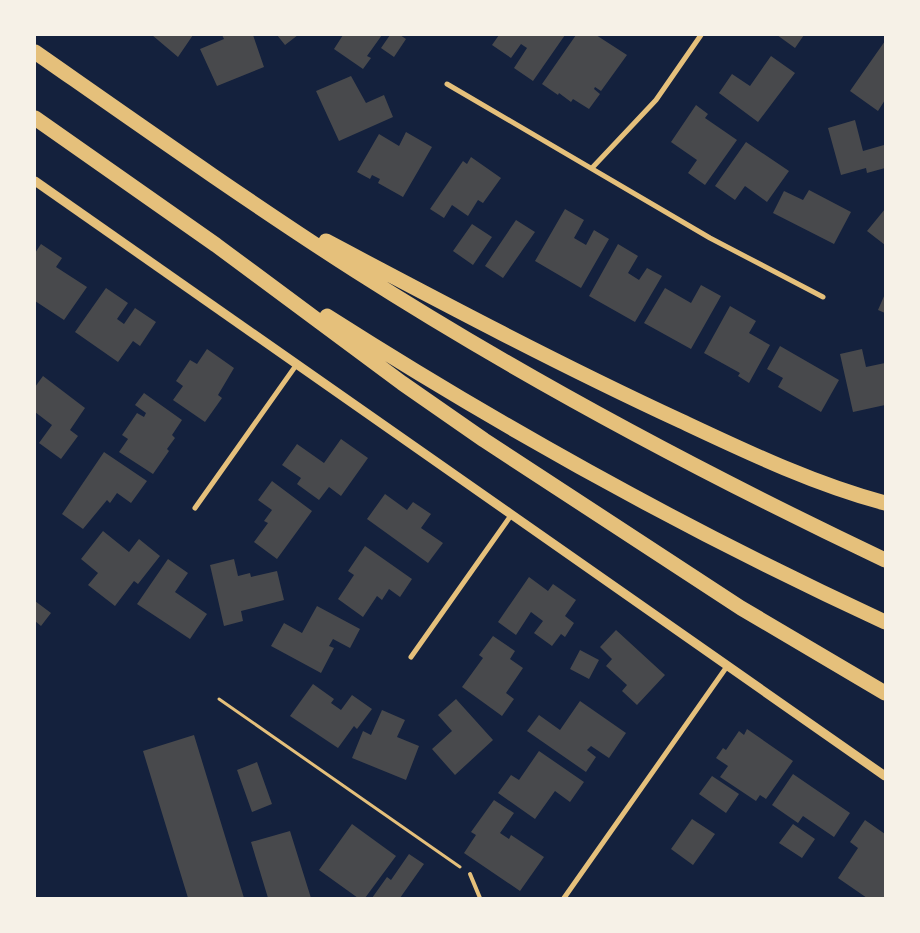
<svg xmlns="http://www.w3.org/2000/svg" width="920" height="933" font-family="Raleway,sans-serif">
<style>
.building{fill:#48494c}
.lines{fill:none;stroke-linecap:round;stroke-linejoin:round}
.path{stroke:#e5c07b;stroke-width:3}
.service{stroke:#e5c07b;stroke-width:4}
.minor{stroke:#e5c07b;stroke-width:5}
.tertiary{stroke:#e5c07b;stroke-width:9}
.motorway{stroke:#e5c07b;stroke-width:15}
</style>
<rect width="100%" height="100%" fill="#14213d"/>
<!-- building -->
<path class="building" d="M152,35H193L178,57Z
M222,35H253L264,67L217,86L200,49L224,39Z
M277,35H298L285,45Z
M343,35H382L367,56L371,58L363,69L334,49Z
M390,35H400L406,39L394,57L381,48Z
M499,35H565L533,81L514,68L527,48L521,44L511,58L492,45Z
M576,35H596L627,55L601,91L595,87L594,89L600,94L589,109L573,99L571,102L559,93L558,95L542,84Z
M777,35H804L795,48Z
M885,41V100L878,111L850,91Z
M771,56L795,73L758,122L719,93L732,74L750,86Z
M351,76L366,103L384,95L393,117L339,141L316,91Z
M696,105L708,114L705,118L737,140L705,185L688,173L697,160L671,142Z
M855,120L863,151L884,145L885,168L867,173L866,168L841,175L828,128Z
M406,132L432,147L403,197L378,183L380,179L372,175L370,179L357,172L379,134L399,146Z
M746,142L789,171L767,202L745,186L735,200L715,186Z
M471,157L501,178L483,203L478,200L468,216L452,205L444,218L430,209L463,161L467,164Z
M809,190L851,212L834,244L773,213L784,191L803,200Z
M565,209L584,220L574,238L586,245L594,230L609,239L581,288L535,261Z
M885,209V245L867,231Z
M516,220L535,232L503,278L485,266Z
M472,224L492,237L473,265L453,251Z
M41,244L62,258L56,267L87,287L64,320L35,301V253Z
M618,244L638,256L628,273L639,280L647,268L662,276L635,322L589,296Z
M701,285L721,296L691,349L644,323L665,288L691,303Z
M106,288L128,303L117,319L124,324L135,308L156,322L140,346L133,341L118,362L75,332Z
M885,294V313L878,310Z
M730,306L756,321L749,333L770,345L749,383L738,376L740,373L704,353Z
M780,346L839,380L821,412L778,387L783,378L767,369Z
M207,349L234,368L218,395L222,398L205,422L173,400L183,386L176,381L190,360L197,364Z
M862,349L866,367L885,363V405L853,412L840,354Z
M43,376L85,408L70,430L78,436L61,459L39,443L52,425L35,412V387Z
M144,393L182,420L172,435L175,438L167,449L169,451L153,474L119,452L128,439L122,435L137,413L144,417L146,413L135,405Z
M341,439L368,458L341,496L329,487L319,500L297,484L301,478L282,465L297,444L324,463Z
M104,452L147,481L131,503L117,493L110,503L107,500L83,529L62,514Z
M272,481L312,511L277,559L254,542L268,523L264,521L272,510L258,500Z
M385,494L407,510L413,502L431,514L421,528L443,543L428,563L367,519Z
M103,531L129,552L139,539L160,556L138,584L134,581L115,606L88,585L98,573L81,559Z
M365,546L412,579L400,597L389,589L382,600L377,596L363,617L338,599L354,575L348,571Z
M168,559L188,573L175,592L207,614L190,639L137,604Z
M234,559L238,576L250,573L251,577L277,571L284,600L241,611L243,621L224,626L210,565Z
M529,577L548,591L553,584L576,600L565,616L574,623L565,637L561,634L552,646L534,633L543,621L531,612L516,635L498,622Z
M35,601L51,613L41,626L35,621Z
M317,606L360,629L350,648L333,639L329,646L334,648L321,673L271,646L284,623L302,633Z
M616,630L665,675L637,705L622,691L627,685L606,666L612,659L600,647Z
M493,636L515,651L510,659L523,668L506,693L514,699L502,716L462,687L483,658L479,655Z
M580,650L599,660L589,679L570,669Z
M313,684L334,699L331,703L341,710L352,695L372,709L357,729L354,726L338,748L290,716Z
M456,699L493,740L455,775L432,749L452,731L438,715Z
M580,701L626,733L609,758L591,746L587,750L596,757L586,772L527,731L539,715L560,730Z
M382,710L405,720L397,737L419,746L406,780L352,758L363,731L371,735Z
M747,729L793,761L766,799L760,795L756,801L720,777L728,766L716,758L723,748L726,750L739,731L744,735Z
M194,735L244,898H188L143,751Z
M539,751L584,782L570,802L555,791L535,819L498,793L511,775L519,780Z
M257,762L272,804L252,812L237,770Z
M793,774L850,813L834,837L803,816L798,823L772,805Z
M712,776L739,794L726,813L699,794Z
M494,800L514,813L500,833L509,839L511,835L544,857L520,891L464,853L476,835L471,832Z
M692,819L715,834L693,865L671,849Z
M865,820L885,834V898H867L838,878L858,848L850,842Z
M352,824L396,856L365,898H358L319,870Z
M793,824L815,839L802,858L779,843Z
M290,831L311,898H268L251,842Z
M409,854L424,864L400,898H372L387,877L391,880Z"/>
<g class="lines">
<!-- path -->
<path class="path" d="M219,699L460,867"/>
<!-- service -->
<path class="service" d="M470,874L480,898"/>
<!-- minor -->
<path class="minor" d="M447,84L710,238L823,297
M592,168L656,100L701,35
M195,508L297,364
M411,657L512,514
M564,898L728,665"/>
<!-- tertiary -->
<path class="tertiary" d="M35,181L885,776"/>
<!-- motorway -->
<path class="motorway" d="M35,52C141,126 247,201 356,271C525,379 704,474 885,560
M35,118L216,245L402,383L484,440L741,608L885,693
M326,241C443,303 560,365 681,421C747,452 814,484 885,503
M327,316C506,430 692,533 885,622"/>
</g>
<!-- border -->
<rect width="920" height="933" fill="none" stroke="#f6f1e7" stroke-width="72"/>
</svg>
